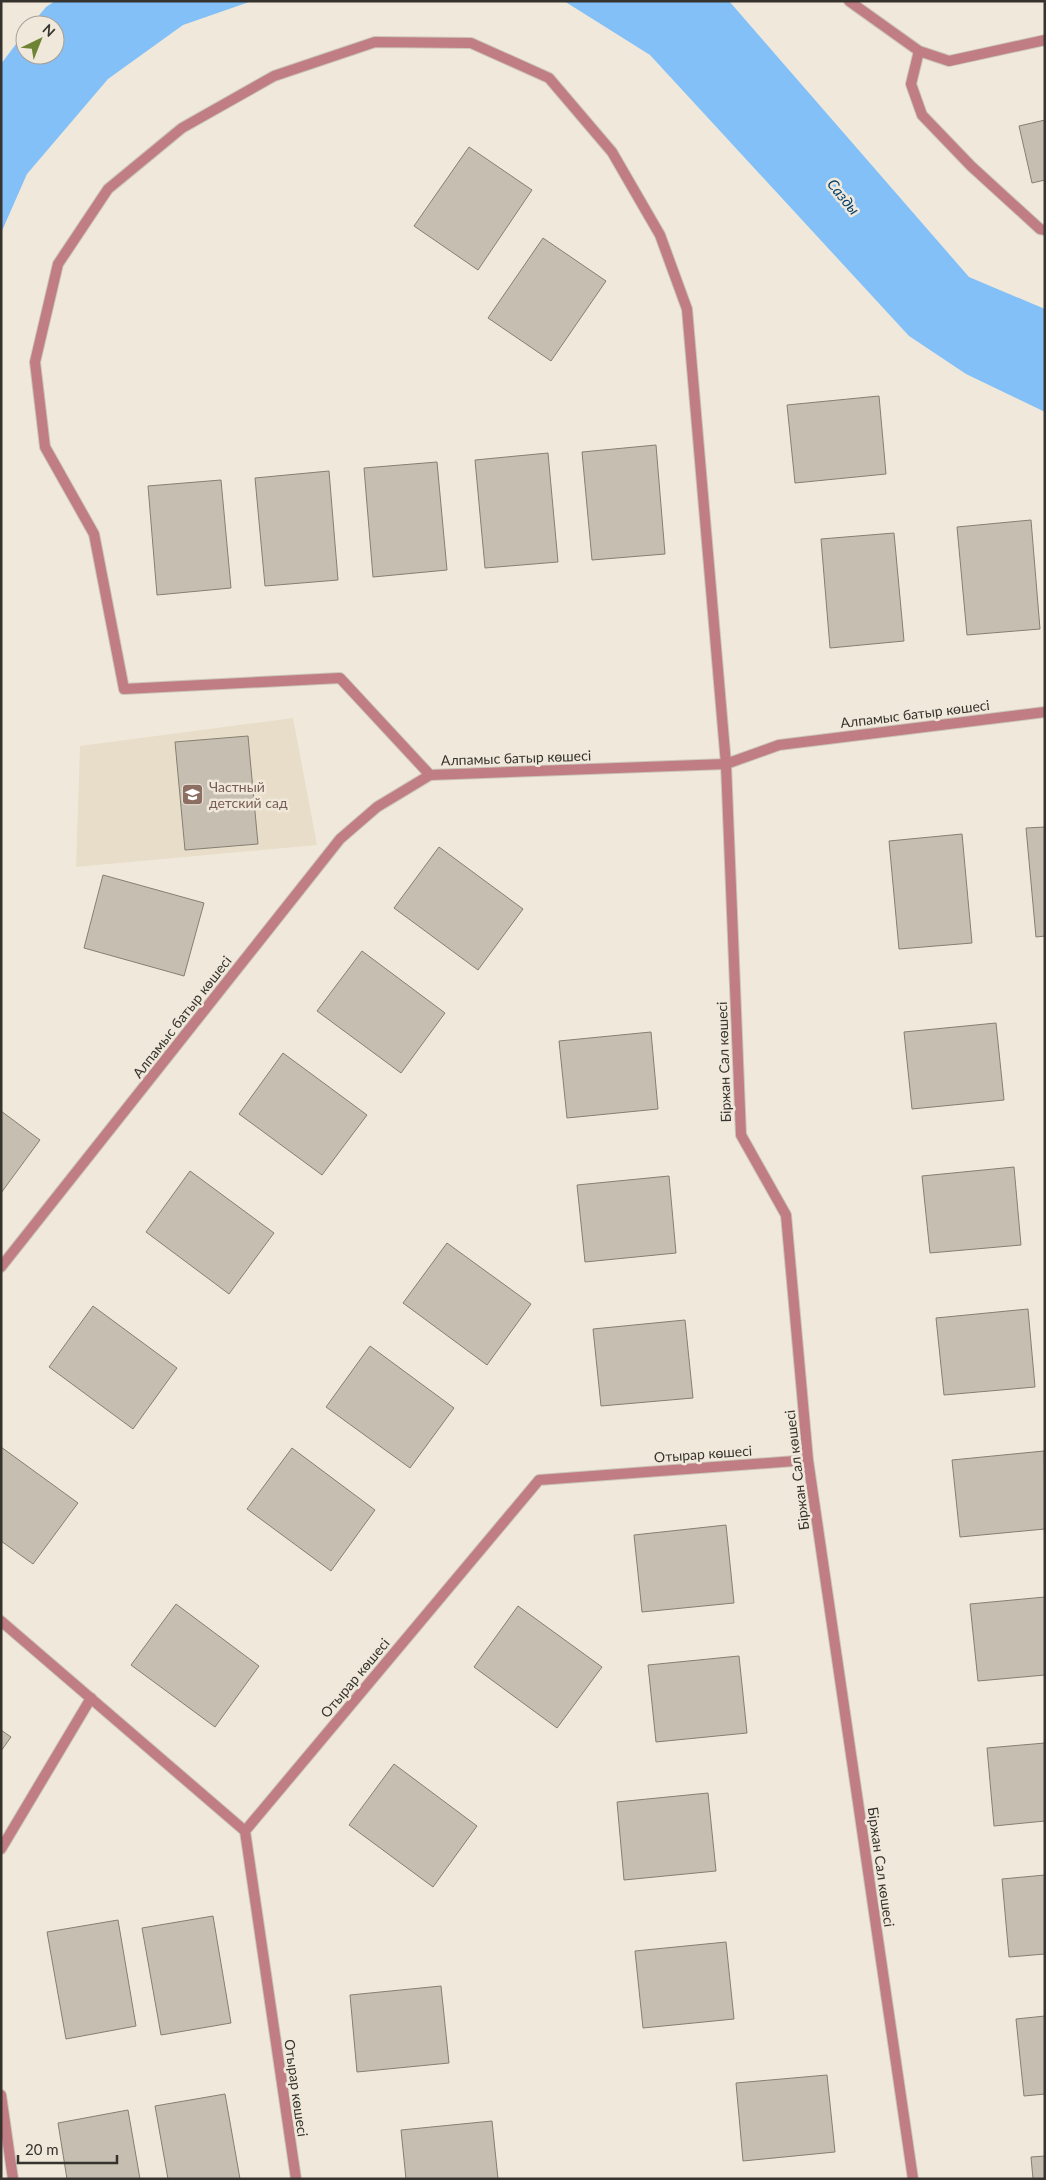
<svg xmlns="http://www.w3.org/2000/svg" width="1046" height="2180" font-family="Lato,sans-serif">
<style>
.built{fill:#e8ddc8}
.water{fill:#83c0f8}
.building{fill:#c6bfb1;stroke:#857f72}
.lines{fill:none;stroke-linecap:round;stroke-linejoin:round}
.lane-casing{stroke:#cbc5b8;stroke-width:12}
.street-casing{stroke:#cbc5b8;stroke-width:12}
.lane{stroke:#c07d83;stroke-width:10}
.street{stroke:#c07d83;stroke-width:10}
.labels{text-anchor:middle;stroke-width:5;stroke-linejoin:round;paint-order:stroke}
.street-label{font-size:14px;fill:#36332e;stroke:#f0e9db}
.education-label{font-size:14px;fill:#785e54;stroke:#f0e9db;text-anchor:start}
.water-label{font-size:15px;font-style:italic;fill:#03416d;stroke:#f0e9db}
</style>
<rect width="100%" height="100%" fill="#f0e9db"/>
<!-- built -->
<path class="built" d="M293,718L317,845L76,867L80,746Z"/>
<!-- water -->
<path class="water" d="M55,1H252L183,25L108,79L27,174L1,233V64L25,32V55H55V25H31L46,7Z
M564,1H729L969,277L1045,309V412L966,374L909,336L650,55Z"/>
<!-- building -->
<path class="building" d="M1045,120V180L1032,183L1019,126Z
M469,147L532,190L478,270L414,226Z
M543,238L606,281L551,361L488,318Z
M879,396L886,474L795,483L787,405Z
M656,445L665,554L592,560L582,452Z
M548,453L558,562L485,568L475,460Z
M437,462L447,570L373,577L364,468Z
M329,471L338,580L265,586L255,478Z
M221,480L231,588L157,595L148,486Z
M1031,520L1040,629L967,635L957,527Z
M894,533L904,641L830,648L821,539Z
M248,736L258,844L185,850L175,742Z
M1045,827V936L1036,937L1026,828Z
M962,834L972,943L899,949L889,841Z
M439,847L523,909L478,970L394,908Z
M103,875L204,903L184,976L84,948Z
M362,951L445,1013L401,1073L317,1011Z
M996,1023L1004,1100L912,1109L904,1032Z
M651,1032L658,1109L567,1118L559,1041Z
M283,1053L367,1115L322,1175L239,1114Z
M1,1111L40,1140L1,1193Z
M1014,1167L1021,1245L930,1253L922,1176Z
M190,1171L274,1233L229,1294L146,1232Z
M669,1176L676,1253L585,1262L577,1185Z
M447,1243L531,1304L487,1365L403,1303Z
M93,1306L177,1368L133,1429L49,1367Z
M1028,1309L1035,1387L944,1395L936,1318Z
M685,1320L693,1398L601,1406L593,1329Z
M370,1346L454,1408L410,1468L326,1407Z
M1,1447L78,1503L33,1564L1,1541Z
M292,1448L375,1510L331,1571L247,1509Z
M1044,1451L1045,1529L960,1537L952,1460Z
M726,1525L734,1603L642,1612L634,1535Z
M1045,1597V1675L978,1681L970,1604Z
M176,1604L259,1666L215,1727L131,1665Z
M518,1606L602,1667L557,1728L474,1667Z
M739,1656L747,1733L656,1742L648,1665Z
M1,1730L11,1737L1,1751Z
M1045,1743V1821L994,1826L987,1748Z
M394,1764L477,1826L433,1887L349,1825Z
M708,1793L716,1871L624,1880L617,1802Z
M1045,1875V1954L1009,1957L1002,1879Z
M213,1916L231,2023L161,2035L142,1928Z
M118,1920L136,2026L66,2039L47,1932Z
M726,1942L734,2019L643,2028L635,1951Z
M441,1986L449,2063L357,2072L350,1995Z
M1045,2016V2094L1024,2096L1016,2019Z
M827,2075L835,2152L743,2161L736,2083Z
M225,2094L240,2179H168L155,2106Z
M128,2110L140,2179H67L58,2123Z
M492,2121L498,2179H406L401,2130Z
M1045,2156V2179H1033L1031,2157Z"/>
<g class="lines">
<defs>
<path id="lane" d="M919,51L911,84L922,115L971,166L1040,229L1045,230
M430,775L340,678L124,689L94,534L45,447L35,362L58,264L108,189L182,128L274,76L375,42L471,43L549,78L612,152L660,235L687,309L726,764
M1,1621L245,1831"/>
<path id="street" d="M849,1L919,51L949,61L1045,40
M726,764L741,1135L786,1215L808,1460L913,2179
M1,1267L340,839L377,807L430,775L726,764L779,745L1045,712
M1,1849L91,1698
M1,2095L13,2179
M296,2179L245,1831L539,1480L808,1460"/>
</defs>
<!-- lane casing -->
<use href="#lane" class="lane-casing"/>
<!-- street casing -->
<use href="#street" class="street-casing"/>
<!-- lane -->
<use href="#lane" class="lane"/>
<!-- street -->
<use href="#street" class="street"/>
</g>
<!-- icons -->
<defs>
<symbol id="school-square" viewBox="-11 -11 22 22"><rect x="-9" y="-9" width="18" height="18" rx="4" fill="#8d6e63" stroke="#f0e9db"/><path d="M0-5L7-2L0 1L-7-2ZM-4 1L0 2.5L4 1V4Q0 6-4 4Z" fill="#fff"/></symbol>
</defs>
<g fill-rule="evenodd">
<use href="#school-square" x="180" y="782" width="25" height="25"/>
</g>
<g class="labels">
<!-- street labels -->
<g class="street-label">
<text transform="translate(915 714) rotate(-7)" y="5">Алпамыс батыр көшесі</text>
<text transform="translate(516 758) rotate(-2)" y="5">Алпамыс батыр көшесі</text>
<text transform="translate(182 1017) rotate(-52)" y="5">Алпамыс батыр көшесі</text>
<text transform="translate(724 1062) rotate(-92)" y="5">Біржан Сал көшесі</text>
<text transform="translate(703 1454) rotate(-4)" y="5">Отырар көшесі</text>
<text transform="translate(797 1470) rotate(-97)" y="5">Біржан Сал көшесі</text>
<text transform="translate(355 1678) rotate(-50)" y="5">Отырар көшесі</text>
<text transform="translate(881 1867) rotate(82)" y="5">Біржан Сал көшесі</text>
<text transform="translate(296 2088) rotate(82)" y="5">Отырар көшесі</text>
</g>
<!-- education labels -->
<g class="education-label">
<text x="209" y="792">Частный<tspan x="209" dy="16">детский сад</tspan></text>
</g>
<!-- water labels -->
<g class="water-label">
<text transform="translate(843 197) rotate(51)" y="5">Сазды</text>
</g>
</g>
<!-- border -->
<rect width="1046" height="2180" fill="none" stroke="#36332e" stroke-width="5"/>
<!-- north arrow -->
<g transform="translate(40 40) rotate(43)"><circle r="24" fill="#f0e9db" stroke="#a6a096"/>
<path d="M0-4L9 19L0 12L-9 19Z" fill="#6f8334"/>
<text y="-8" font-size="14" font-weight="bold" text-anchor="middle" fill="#36332e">N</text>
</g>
<!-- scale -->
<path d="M18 2155v8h99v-8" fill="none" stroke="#36332e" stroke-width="2.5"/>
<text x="25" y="2155" font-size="15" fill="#36332e" stroke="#f0e9db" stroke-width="4" paint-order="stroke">20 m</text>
</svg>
